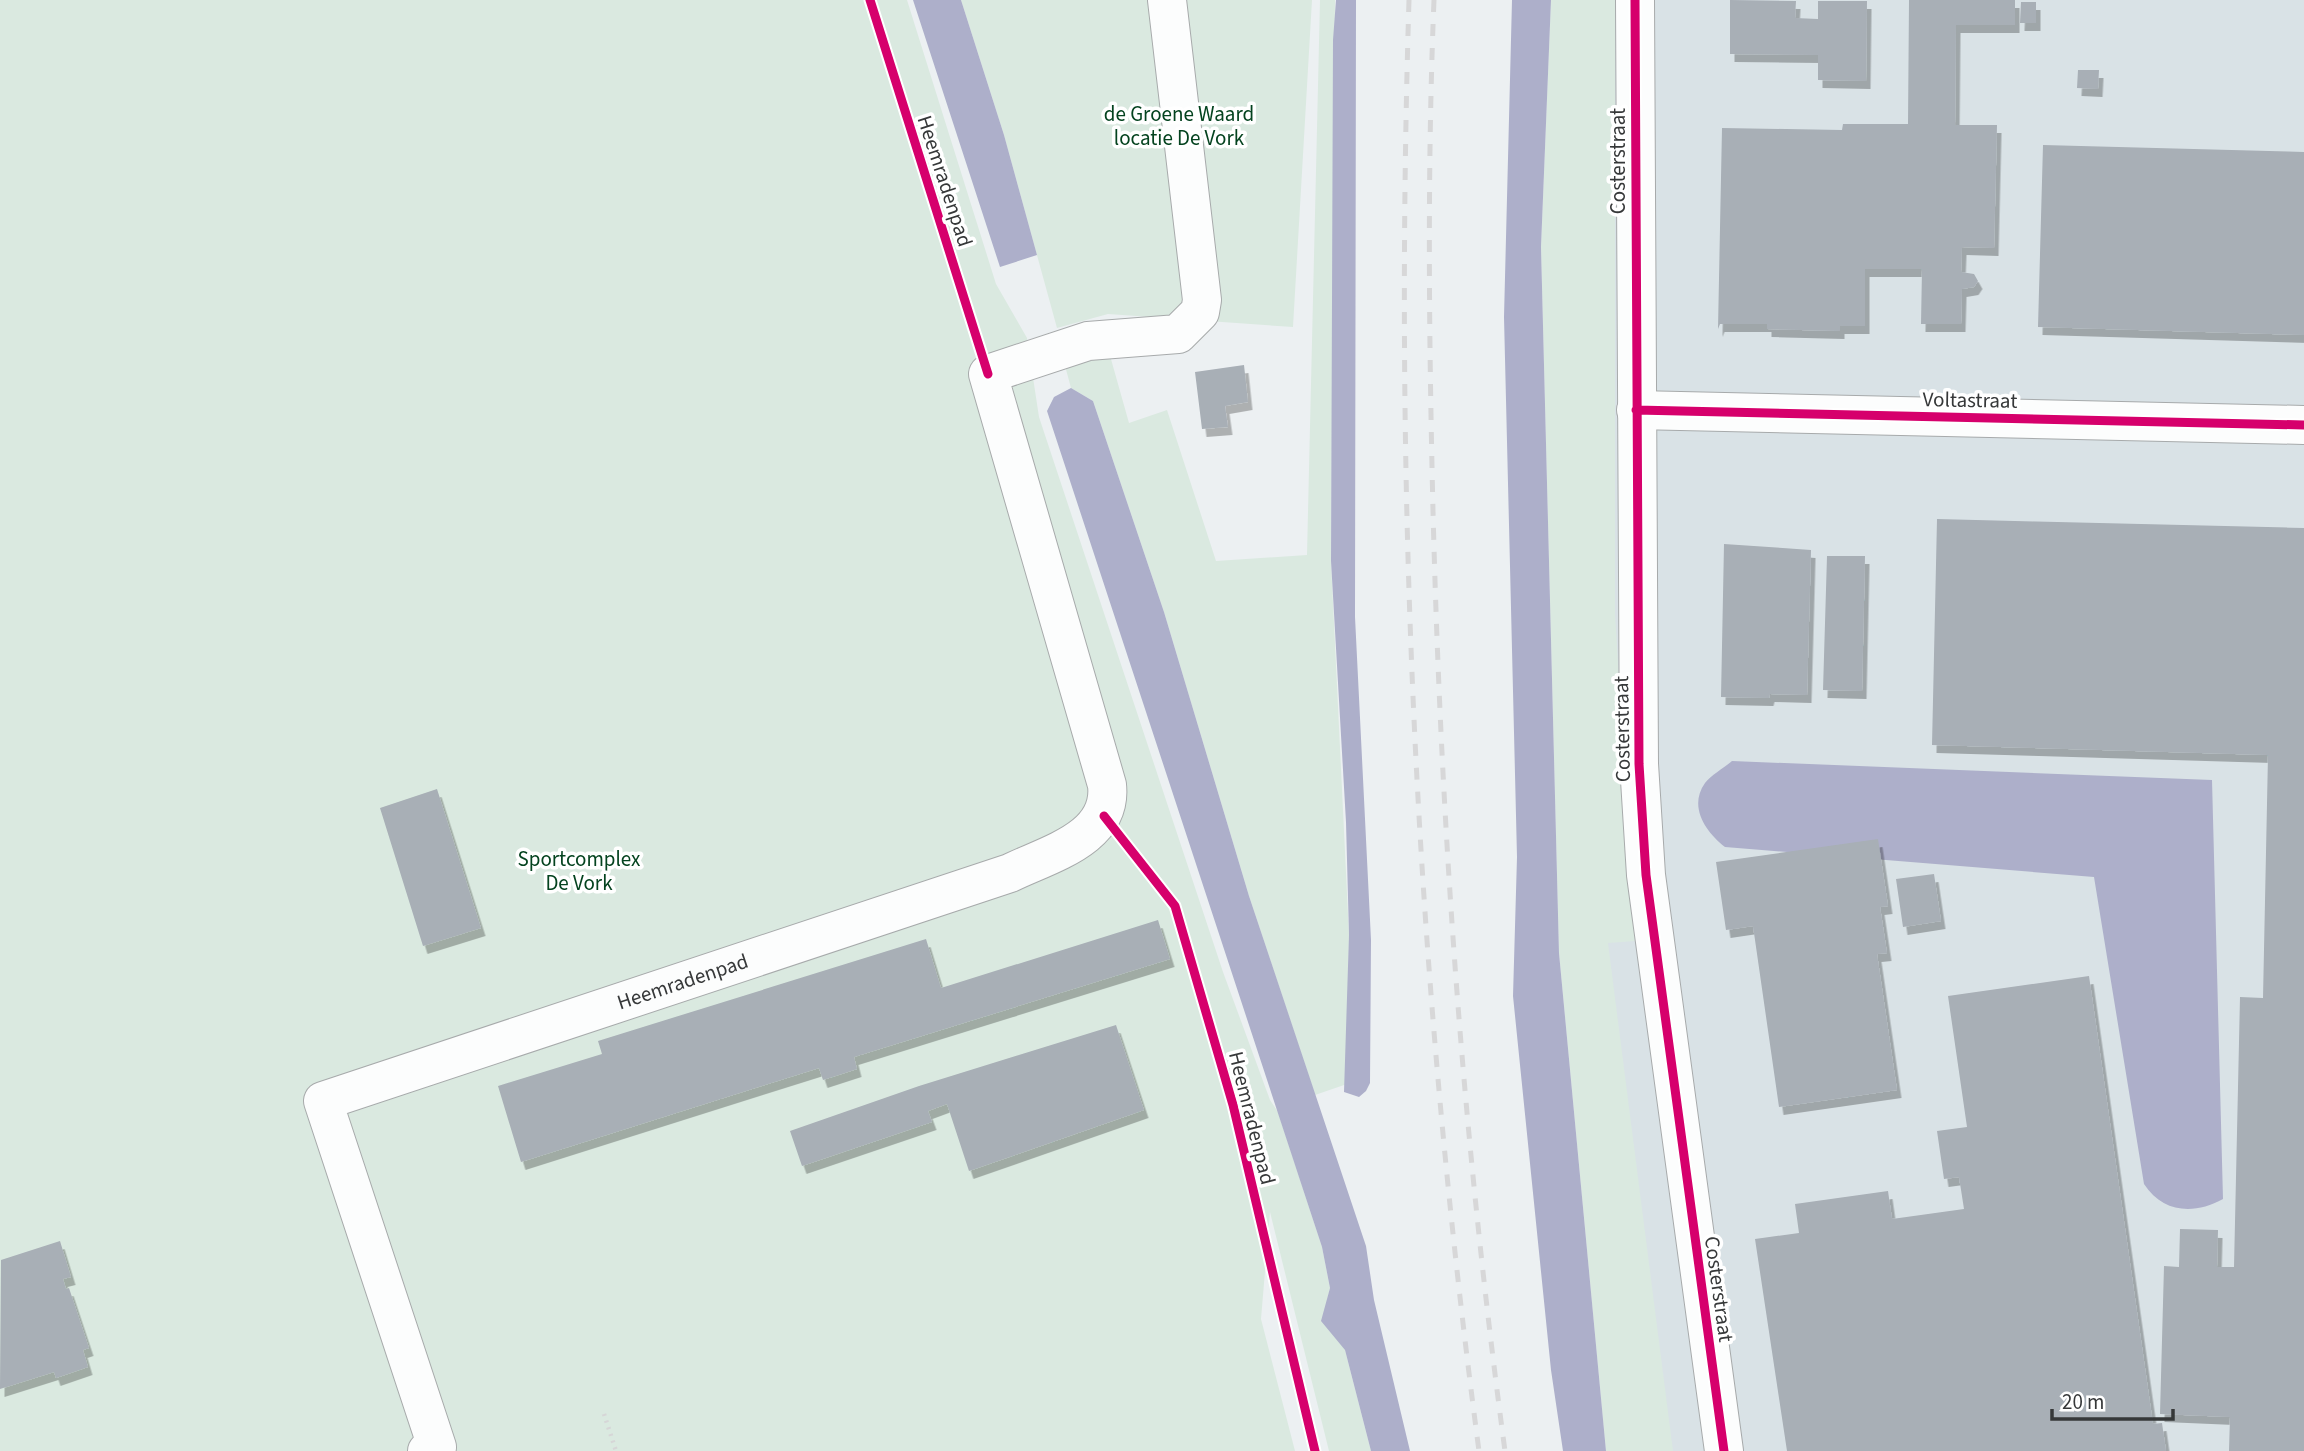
<svg xmlns="http://www.w3.org/2000/svg" width="2304" height="1451" font-family="'Source Sans 3',sans-serif">
<style>
.built{fill:#d9e2e6}
.green{fill:#dae9e0}
.water{fill:#adafca}
.building{fill:#a8afb6;filter:url(#shadow)}
.lines{fill:none;stroke-linecap:round;stroke-linejoin:round}
.minor-casing{stroke:#a7aaab;stroke-width:40}
.path{stroke:#d6d6d7;stroke-width:4.5;stroke-dasharray:2 5;stroke-linecap:butt}
.minor{stroke:#fcfdfd;stroke-width:38}
.rail{stroke:#d7d7d8;stroke-width:5;stroke-dasharray:12 12;stroke-linecap:butt}
.cycleway-casing{stroke:#fff;stroke-width:13}
.cycleway{stroke:#d6006c;stroke-width:9}
.labels{text-anchor:middle;stroke-width:7;stroke-linejoin:round;paint-order:stroke}
.park-label{font-size:21px;fill:#04431f;stroke:#fff}
.street-label{font-size:21px;fill:#363839;stroke:#fff}
</style>
<defs>
<filter id="shadow"><feDropShadow dx="4.5" dy="8" stdDeviation="0" flood-color="#0004"/></filter>
</defs>
<rect width="100%" height="100%" fill="#ecf0f2"/>
<!-- built -->
<path class="built" d="M1567,0H2304V1451H1628Z"/>
<!-- green -->
<path class="green" d="M0,0H907L996,284L1027,338L1039,417L1223,972L1270,1100L1278,1112L1322,1247L1330,1288L1327,1300L1345,1350L1371,1451H1329L1270,1212L1261,1319L1295,1451H0Z
M961,0H1312L1293,327L1108,314L1057,328L1004,135Z
M1320,0H1335L1331,561L1349,935L1347,1084L1315,1095L1249,896L1164,612L1093,401L1071,388L1064,362L1109,352L1129,423L1167,410L1216,561L1307,555Z
M1551,0H1615V614L1635,941L1608,943L1673,1451H1606L1559,953L1541,247Z"/>
<!-- water -->
<path class="water" d="M913,0H961L1004,135L1037,255L1000,267Z
M1336,0H1356L1355,617L1371,940L1370,1083L1366,1091L1359,1097L1344,1092L1349,935L1346,822L1331,561L1333,40Z
M1512,0H1551L1541,247L1559,953L1606,1451H1563L1551,1370L1513,996L1517,857L1504,317Z
M1071,388L1093,401L1164,612L1249,896L1366,1246L1374,1300L1410,1451H1371L1345,1350L1321,1321L1330,1288L1322,1247L1047,411L1054,397Z
M1732,761L2212,780L2223,1199C2194,1215 2163,1213 2144,1184L2094,877L1725,847C1706,832 1688,807 1705,783C1711,775 1724,768 1732,761Z"/>
<!-- building -->
<path class="building" d="M1730,0L1796,1L1795,18L1818,19V1H1867L1866,81L1818,80V55L1730,54Z
M1909,0H2015V25H1956L1955,125H1997L1994,248L1962,247L1961,272L1974,274L1978,281L1974,287L1962,289L1961,324H1921L1922,269H1865V326H1840V331L1767,329V324H1720L1718,329L1722,128L1842,130L1843,124H1908Z
M2021,2H2036V23H2020Z
M2078,70H2099L2098,89L2077,88Z
M2043,145L2304,152V335L2038,327Z
M1244,365L1248,402L1225,406L1228,427L1202,429L1195,372Z
M1937,519L2304,528V1451H2229L2230,1417L2160,1414L2164,1266L2179,1267L2180,1229L2218,1230L2217,1267H2234L2240,997L2263,998L2268,755L1932,745Z
M1724,544L1811,550L1807,695L1770,694L1769,698L1721,697Z
M1827,556H1865L1862,691L1823,690Z
M437,789L481,928L423,946L380,808Z
M1878,839L1888,906L1880,907L1887,953L1877,954L1897,1090L1779,1107L1753,926L1726,930L1716,862Z
M1934,874L1941,921L1903,927L1896,879Z
M1158,920L1170,959L854,1057L857,1069L823,1080L819,1068L521,1162L498,1086L602,1054L598,1041L926,939L941,988Z
M2089,976L2153,1424L2162,1423L2166,1451H1787L1755,1239L1799,1233L1795,1204L1888,1191L1892,1219L1964,1209L1959,1177L1944,1179L1937,1131L1967,1127L1948,996Z
M1116,1025L1144,1110L969,1171L947,1104L928,1111L932,1122L802,1166L790,1131L919,1086Z
M60,1241L71,1277L63,1279L66,1289L69,1288L89,1348L83,1350L88,1367L56,1378L54,1372L0,1389L1,1260Z"/>
<g class="lines">
<defs>
<g id="minor">
<path d="M1635,0L1639,764L1646,875L1724,1451"/>
<path d="M1636,410L2304,425"/>
<path id="s1" d="M427,1451L437,1447L323,1101L1010,873C1049,854 1113,838 1107,785L988,374L1088,341L1178,334L1200,312L1202,300L1167,0"/>
</g>
</defs>
<!-- minor casing -->
<use href="#minor" class="minor-casing"/>
<!-- path -->
<path class="path" d="M604,1414L616,1451"/>
<!-- minor -->
<use href="#minor" class="minor"/>
<!-- rail -->
<path class="rail" d="M1409,0C1394,485 1415,970 1479,1451
M1434,0C1427,170 1429,341 1433,511C1441,826 1463,1140 1505,1451"/>
<defs>
<path id="cycleway" d="M870,0L988,374
M1635,0L1639,764L1646,875L1724,1451
M1636,410L2304,425
M1104,816L1175,906L1233,1105L1315,1451"/>
</defs>
<!-- cycleway casing -->
<use href="#cycleway" class="cycleway-casing"/>
<!-- cycleway -->
<use href="#cycleway" class="cycleway"/>
</g>
<g class="labels">
<!-- park labels -->
<g class="park-label">
<text x="1179" y="121">de Groene Waard<tspan x="1179" dy="24">locatie De Vork</tspan></text>
<text x="579" y="866">Sportcomplex<tspan x="579" dy="24">De Vork</tspan></text>
</g>
<!-- street labels -->
<g class="street-label">
<text transform="translate(1618 161) rotate(-90)" y="7">Costerstraat</text>
<text transform="translate(945 181) rotate(72)" y="7">Heemradenpad</text>
<text transform="translate(1970 400) rotate(1)" y="7">Voltastraat</text>
<text transform="translate(1622 729) rotate(-91)" y="7">Costerstraat</text>
<text dy="7" stroke="none"><textPath href="#s1" startOffset="754">Heemradenpad</textPath></text>
<text transform="translate(1252 1118) rotate(76)" y="7">Heemradenpad</text>
<text transform="translate(1719 1289) rotate(82)" y="7">Costerstraat</text>
</g>
</g>
<!-- scale -->
<path d="M2052 1409v10h121v-10" fill="none" stroke="#363839" stroke-width="3.5"/>
<text x="2062" y="1409" font-size="21" fill="#363839" stroke="#ffffff" stroke-width="5" paint-order="stroke">20 m</text>
</svg>
